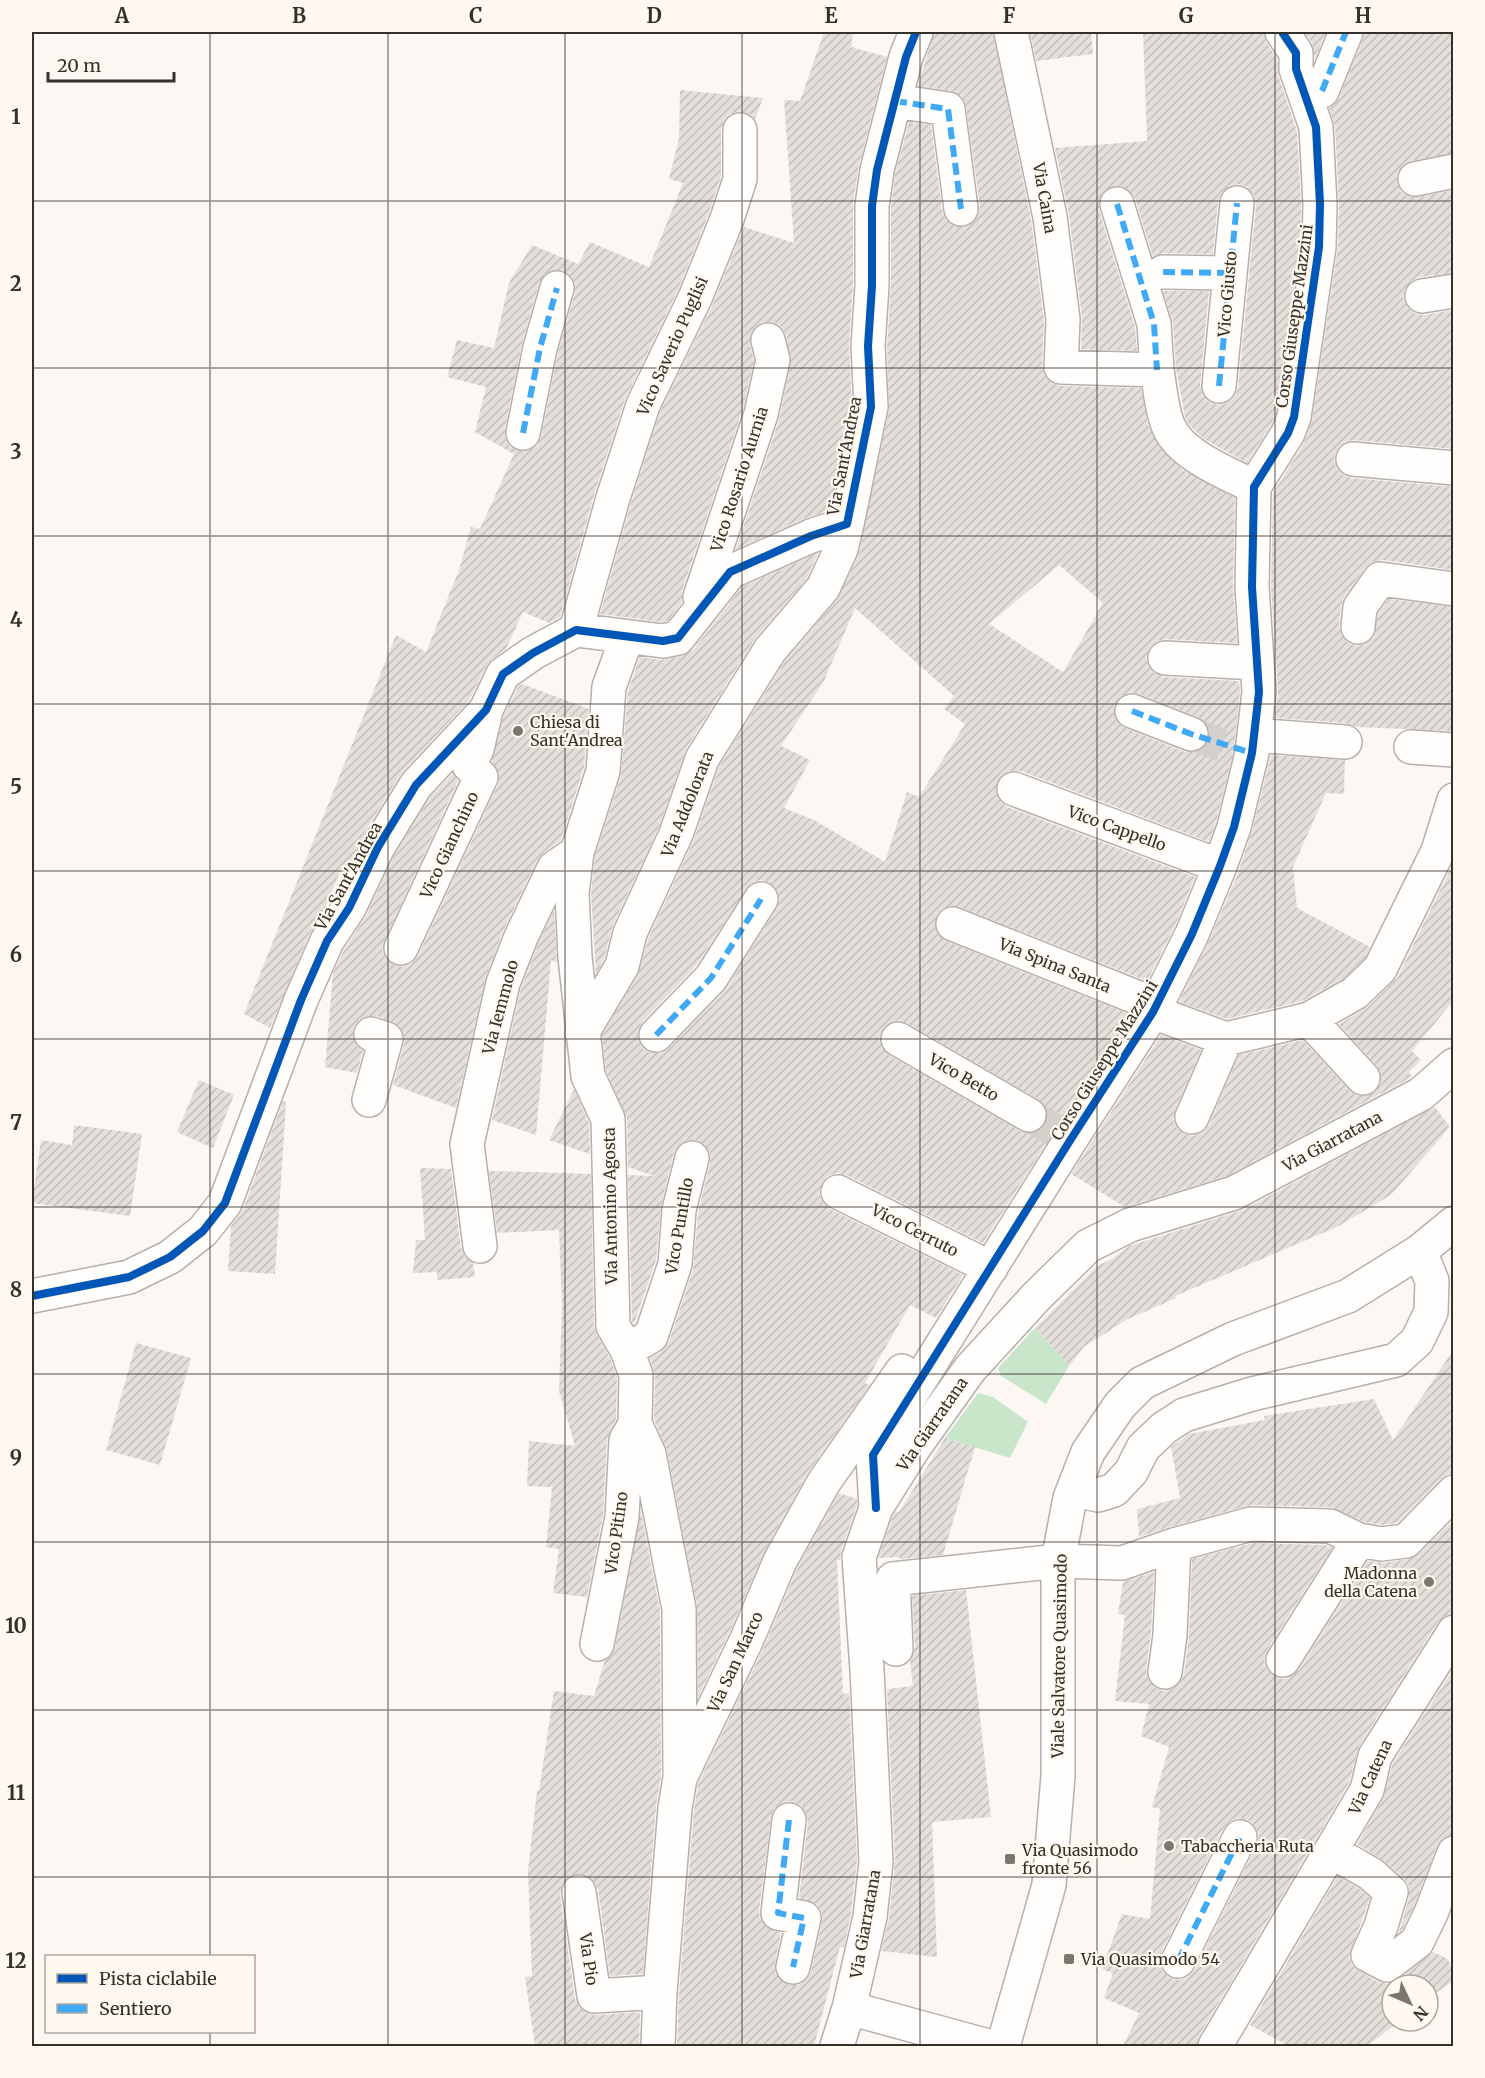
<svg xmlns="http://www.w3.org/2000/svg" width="1485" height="2078" font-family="Merriweather,serif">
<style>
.green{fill:#c9e6ca}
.building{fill:url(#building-hatch);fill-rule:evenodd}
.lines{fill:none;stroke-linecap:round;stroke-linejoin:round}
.street-tunnel{stroke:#d4cfca;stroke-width:33;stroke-dasharray:33 16;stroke-linecap:butt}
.street-casing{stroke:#b4b0ac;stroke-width:36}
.secondary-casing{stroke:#b4b0ac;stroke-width:36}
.street{stroke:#fffefd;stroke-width:33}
.secondary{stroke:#fffefd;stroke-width:33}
.quiet{stroke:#3fa9f5;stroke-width:6;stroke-dasharray:12 6;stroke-linecap:butt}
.cycleway-casing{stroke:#fff8ef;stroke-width:11}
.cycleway{stroke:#0057b8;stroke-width:8}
.grid{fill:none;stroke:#34302a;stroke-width:1.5;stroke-opacity:0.55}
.poi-dot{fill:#7a7670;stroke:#fff8ef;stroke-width:2}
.labels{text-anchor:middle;stroke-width:4.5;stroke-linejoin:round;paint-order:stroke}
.street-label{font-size:16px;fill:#34302a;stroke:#fff8ef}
.poi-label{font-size:16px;fill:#34302a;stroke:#fff8ef;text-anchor:start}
.neatline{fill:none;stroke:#34302a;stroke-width:2}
.grid-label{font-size:20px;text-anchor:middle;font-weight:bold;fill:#34302a}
</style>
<defs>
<pattern id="building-hatch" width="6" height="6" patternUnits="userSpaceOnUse" patternTransform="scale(1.5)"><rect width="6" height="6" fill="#e3dfda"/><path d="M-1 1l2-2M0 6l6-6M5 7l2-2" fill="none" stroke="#c3c0bb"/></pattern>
</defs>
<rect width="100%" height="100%" fill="#fcf7f2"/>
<!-- green -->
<path class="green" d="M1035,1328L1069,1366L1046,1404L1001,1376L998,1368Z
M978,1393L993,1397L1028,1422L1010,1458L945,1438Z"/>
<!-- building -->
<path class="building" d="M824,32H853L851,47L887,57L859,165L853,203V285L849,347L852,406L831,510L803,519L736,549L779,420L791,364L786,335L782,327L774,322H763L755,327L750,335V345L754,360L743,409L682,591V602L668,621L662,622L600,614L631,503L660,412L712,306L744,227L794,243L784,100L800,101Z
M934,32H993L1031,220L1044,320L1042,366L1045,376L1052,383L1060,386L1141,388L1148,425L1160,448L1183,470L1235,498L1233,587L1237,643L1165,639L1157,641L1150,647L1146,658L1149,667L1154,673L1163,677L1239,681L1240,692L1234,750L1216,822L1209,842L1021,771H1010L1002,775L997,782L996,793L1000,801L1007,807L1195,877L1175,926L1147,981L960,907L950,906L941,910L936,917L935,927L939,936L946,941L1129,1014L983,1243L846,1175L836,1173L828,1176L822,1183L819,1194L823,1203L830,1209L963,1275L936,1318L910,1305L865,1383L870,1385L809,1471L764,1552L730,1631L698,1697L697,1606L667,1450L654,1420L655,1375L650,1358L661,1352L669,1342L693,1270L698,1213L710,1163V1153L705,1145L696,1140H687L679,1145L674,1153L661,1206L656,1260L634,1324L632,1321L628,1175L654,1176L628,1167L627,1118L606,1071L602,1035L638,975L648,939L693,842L719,767L785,661L837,600L859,554L889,410L887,346L891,287V207L895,174L909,122L931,125L942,211L946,220L954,226L964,227L973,223L978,216L980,207L966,106L962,96L951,91L918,86ZM1059,565L1103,603L1063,672L989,624ZM855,608L954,696L944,709L965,724L919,797L907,792L885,862L814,820L784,808L810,760L781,746L824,681ZM1130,692L1139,694L1198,717L1206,723L1209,731L1208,741L1203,748L1194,752H1185L1125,728L1118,723L1114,714V705L1121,696ZM762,880L771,884L777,890L780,899L777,908L727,988L669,1048L661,1053H651L643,1049L638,1040V1031L642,1022L696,966L746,889L753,882ZM899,1020L907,1023L1038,1099L1045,1105L1048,1114L1045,1125L1038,1131L1030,1134L1020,1131L889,1055L882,1048L879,1038L882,1030L889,1023Z
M1030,32H1091L1093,54L1036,61Z
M1143,32H1264L1266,42L1277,59L1278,75L1297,131L1301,204L1300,245L1276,412L1271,425L1247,463L1204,439L1189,425L1185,417L1176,368L1173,323L1163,291H1209L1200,385L1202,394L1209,402L1218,405L1227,403L1235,396L1238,388L1256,205L1254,195L1247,187L1239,184L1230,186L1221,193L1218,201L1213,254L1163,253L1153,257L1135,198L1130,191L1121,186H1112L1104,191L1099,199V210L1135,327L1137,351L1081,349L1082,317L1069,215L1055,148L1147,141Z
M1304,32H1326L1315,59L1312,43Z
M1364,32H1454V153L1411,161L1403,165L1397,173V182L1401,192L1410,197H1419L1454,190V273L1419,277L1411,281L1405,289L1403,298L1408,308L1416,314L1425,315L1454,310V449L1354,440L1345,442L1338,448L1334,458L1336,467L1343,475L1351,478L1454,487V570L1383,560L1372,562L1365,568L1344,597L1341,605L1339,626L1341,634L1347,642L1357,646L1366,644L1374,637L1378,614L1389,599L1454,607V731L1356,727L1346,723L1275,718L1278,691L1271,587L1273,493L1304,443L1312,420L1338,247L1339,203L1335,126L1329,108L1334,105L1339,98L1363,39Z
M680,90L763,98L755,119L749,114L739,111L730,114L724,121L721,130V176L709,213L678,290L625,399L595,492L560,617L549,623L523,612L506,649L492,659L486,666L470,699L400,775L362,837L342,879L343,865L321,917L310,933L270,1028L244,1014L396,635L426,652L459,570L471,527L480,529L514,454L475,432L486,387L447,377L457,340L494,348L509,283L532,245L578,264L590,242L649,267L683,183L669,179L679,138ZM552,270H562L570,275L575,283V293L558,352L541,437L537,446L528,451H520L510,447L505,438V429L522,344L539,283L544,275Z
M818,553L807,578L754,640L686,749L659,827L613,925L604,959L596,974L591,894L595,856L621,776L628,691L640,657L661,660L682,656L693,650L742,587Z
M522,684L589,709L584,767L561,840L543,853L537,860L504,929L486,976L456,1108L393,1085L404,1044V1035L399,1026L377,1016H367L359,1020L353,1028V1038L357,1046L363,1051L357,1073L325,1067L333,973L344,950L366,916L394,856L431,796L453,773L458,781L384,941L382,950L385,958L394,965L403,967L411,964L418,956L498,785L499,773L492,761L503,717L518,687Z
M1271,755L1345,760L1344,794L1326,793L1293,867L1297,908L1370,947L1365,958L1344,978L1302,1001L1227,1019L1179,1002L1209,941L1238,873L1252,831Z
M1454,862V1000L1412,1051L1421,1060L1409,1072L1412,1077L1410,1078L1227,1176L1125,1207L1071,1174L1161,1035L1201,1050L1175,1110L1173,1119L1177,1128L1185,1134L1194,1136L1203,1132L1209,1125L1239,1055L1303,1040L1350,1091L1357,1096H1366L1375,1092L1381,1083V1075L1377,1066L1339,1024L1368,1007L1397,978Z
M554,911L557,962L551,960L536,1135L492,1120L521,988L538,944Z
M199,1080L234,1095L213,1148L177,1132Z
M574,1089L589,1123L590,1154L549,1140Z
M283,1101L286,1102L275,1274L228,1271L231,1225L243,1210Z
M1435,1107L1450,1127L1391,1195L1337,1227L1175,1296L1176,1298L1126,1320L1084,1347L1069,1366L1035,1328L1097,1266L1112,1259L1129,1246L1243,1210Z
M74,1125L142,1134L130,1216L32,1203L41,1140L72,1145Z
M420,1168L451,1169L461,1248L465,1257L473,1263L475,1277L437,1280V1272L413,1273L416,1240H425Z
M489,1171L533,1172V1174L534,1172L591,1174L594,1326L597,1335L610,1358L617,1378L616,1419L607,1439L603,1515L587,1597L553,1593L559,1549L546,1547L552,1487L527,1486L529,1441L575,1446L559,1391L562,1306L559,1230L497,1233Z
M136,1343L191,1358L160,1465L106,1450Z
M1454,1349V1474H1448L1441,1479L1397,1523L1382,1525L1365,1522L1330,1507L1251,1505L1169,1527L1139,1537L1137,1509L1180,1498L1171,1447L1189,1434L1265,1420L1264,1416L1374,1399L1393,1440Z
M945,1438L975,1447L943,1555L900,1559L899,1557L878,1558L893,1516L896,1511L899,1512Z
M839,1493L857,1499V1505L841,1551L840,1560H837L843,1694L849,1693L857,1861L851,1914L844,1947H840L814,2046H677L679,1993L694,1810L698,1784L764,1647L797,1569ZM791,1801L801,1805L806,1813L808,1822L799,1898L817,1904L822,1912V1922L811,1972L807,1979L799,1985H789L780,1980L775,1972V1963L781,1933L766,1927L760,1919L759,1911L771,1817L774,1808L782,1803Z
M641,1512L660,1611L661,1777L656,1806L643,1974L610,1976L598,1889L593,1880L585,1874H576L568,1877L562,1885L560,1894L575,1999L579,2007L586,2013L595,2015L640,2012L639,2046H535L525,1977L532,1976L528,1871L537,1791H539L554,1691L594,1696L605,1660L611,1656L615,1648Z
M1454,1519V1613L1445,1616L1438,1622L1359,1746L1349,1783L1199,2036L1196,2046H1123L1139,2013L1104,1998L1113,1973L1102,1969L1122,1914L1150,1919L1160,1809L1152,1807L1169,1747L1141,1736L1149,1704L1115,1701L1125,1615L1118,1614L1123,1582L1154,1572L1151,1633L1146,1669L1148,1679L1154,1687L1163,1691L1172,1689L1179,1684L1184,1675L1189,1636L1192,1559L1253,1543L1325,1545L1332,1548L1267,1650L1264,1660L1267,1669L1274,1676L1283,1679L1292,1676L1299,1670L1368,1561L1383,1563L1409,1559L1419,1554ZM1238,1818L1248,1820L1255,1826L1259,1835L1257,1845L1195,1969L1188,1977L1180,1980L1170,1978L1162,1971L1159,1962L1161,1953L1223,1829L1229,1822Z
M966,1590L991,1817L932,1822L937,1957L881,1951L889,1919L895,1861L887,1689L913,1686L910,1660L915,1648L912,1596Z
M1454,1668V1835L1443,1838L1437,1846L1414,1906L1402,1930L1399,1933L1409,1897V1886L1404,1878L1383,1860L1357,1844L1383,1799L1393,1763Z
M1338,1876L1360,1889L1370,1898L1349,1956L1352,1965L1359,1971L1378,1982L1389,1984L1398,1980L1433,1952L1448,1959L1454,1975V1981L1428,1998V1985H1392V2021H1400L1367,2046H1289L1250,2025Z"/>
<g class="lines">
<!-- street-tunnel -->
<path class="street-tunnel" d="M1191,734L1242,752
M1029,1115L1059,1133"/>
<defs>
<path id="street" d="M1011,32L1050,217L1063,319L1061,367L1157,370C1160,387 1161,408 1168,425C1179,455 1228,473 1254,487
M1322,91L1346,32
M895,101L948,109L961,209
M1415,179L1454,171
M1117,204L1154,324L1157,370
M1163,272L1229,273
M1422,296L1454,291
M1219,386L1237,203
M523,433L540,348L557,288
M1353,459L1454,468
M700,597L761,414L773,360L768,340
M1358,627L1360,607L1380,579L1454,589
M576,630L613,498L643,405L695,298L727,219L740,179V130
M627,637L609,687L603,771L577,852L572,893L575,957L588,1076L608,1119L613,1326L627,1350L636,1375L635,1424L649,1454L679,1609L680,1778
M1165,658L1256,663
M1132,711L1191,734
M1254,735L1345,742
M1411,747L1454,750
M1014,789L1220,866
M953,924L1156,1005
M401,948L481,777L469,765L477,749L485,715
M1153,1012L1226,1039L1309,1019L1355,993L1380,969L1438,851L1454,800
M1309,1019L1363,1078
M582,1033L622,966L630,933L676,834L702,759L770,650L823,588L841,549L847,524
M656,1035L711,978L761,899
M898,1039L1029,1115
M369,1100L386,1039L371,1034
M1192,1117L1226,1039
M838,1192L991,1268
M480,1246L467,1144L503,983L521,937L554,868L577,852
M32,1296L129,1277L170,1257L203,1231L225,1203L301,1000L327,941L349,908L378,847L416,785L486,710L503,674L533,653L576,630L663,641L678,638L730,572L811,536L847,524L871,407L868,346L872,286V206L877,170L906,57L916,32
M627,1350L651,1336L675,1264L679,1210L692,1158
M1074,1490L1098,1495L1114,1490L1131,1472L1143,1448L1164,1428L1184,1415L1252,1394L1396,1360L1417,1341L1431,1312L1432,1281L1420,1251
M876,1508L873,1455L1071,1139L1153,1012L1192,934L1220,866L1234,827L1252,753L1259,692L1252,587L1254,487L1288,433L1294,417L1319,247L1320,204L1316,127L1296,69V53L1282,32
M1359,1540L1381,1544L1406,1541L1454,1492
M597,1644L622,1517L626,1440L635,1424
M896,1649L893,1579L1058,1561L1122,1563L1174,1545L1251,1524L1330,1526L1359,1540L1283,1660
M1165,1672L1170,1635L1174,1545
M789,1820L778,1913L804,1918L793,1967
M1331,1851L1371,1874L1391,1892L1381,1926L1368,1955L1387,1965L1417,1942L1431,1913L1454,1853
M579,1892L594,1996L660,1992
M1178,1961L1240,1837
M658,2046L660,1992L675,1808L680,1778L747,1639L780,1561L824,1482L902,1371
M1215,2046L1367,1790L1375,1756L1454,1632"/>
<path id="secondary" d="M849,2008L988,2046
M837,2046L849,2008L870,1917L876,1862L867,1670L859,1557L876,1508L913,1449L970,1369L1036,1297L1088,1246L1130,1225L1234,1193L1421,1094L1454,1065
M1003,2046L1049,1885L1058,1776V1561L1070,1498L1088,1452L1120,1405L1142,1383L1233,1339L1348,1296L1420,1251L1454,1223"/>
</defs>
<!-- street casing -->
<use href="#street" class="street-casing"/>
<!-- secondary casing -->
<use href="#secondary" class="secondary-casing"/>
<!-- street -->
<use href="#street" class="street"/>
<!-- secondary -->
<use href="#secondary" class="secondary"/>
<!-- quiet -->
<path class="quiet" d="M1322,91L1346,32
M895,101L948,109L961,209
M1117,204L1154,324L1157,370
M1163,272L1229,273
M1219,386L1237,203
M523,433L540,348L557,288
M1132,711L1191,734L1252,753
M656,1035L711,978L761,899
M789,1820L778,1913L804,1918L793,1967
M1178,1961L1240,1837"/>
<defs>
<path id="cycleway" d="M32,1296L129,1277L170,1257L203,1231L225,1203L301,1000L327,941L349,908L378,847L416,785L486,710L503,674L533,653L576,630L663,641L678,638L730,572L811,536L847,524L871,407L868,346L872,286V206L877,170L906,57L916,32
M876,1508L873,1455L1071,1139L1153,1012L1192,934L1220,866L1234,827L1252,753L1259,692L1252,587L1254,487L1288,433L1294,417L1319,247L1320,204L1316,127L1296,69V53L1282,32"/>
</defs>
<!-- cycleway casing -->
<use href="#cycleway" class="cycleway-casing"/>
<!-- cycleway -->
<use href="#cycleway" class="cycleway"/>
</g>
<!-- grid -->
<path class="grid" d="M210,32V1956M388,32V2046M565,32V2046M742,32V2046M920,32V2046M1097,32V2046M1275,32V2046M32,201H1454M32,368H1454M32,536H1454M32,704H1454M32,871H1454M32,1039H1454M32,1207H1454M32,1374H1454M32,1542H1454M32,1710H1454M32,1877H1454M210,2032V2046"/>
<!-- markers -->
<g class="poi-dot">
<circle cx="518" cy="731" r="6"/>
<circle cx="1429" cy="1582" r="6"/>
<circle cx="1169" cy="1846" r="6"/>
<rect x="1004" y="1853" width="12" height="12" rx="3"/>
<rect x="1063" y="1953" width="12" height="12" rx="3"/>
</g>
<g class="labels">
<!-- street labels -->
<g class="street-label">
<text transform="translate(1045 198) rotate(80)" y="6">Via Caina</text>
<text transform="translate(1227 294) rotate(-85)" y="6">Vico Giusto</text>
<text transform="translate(1294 316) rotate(-82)" y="6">Corso Giuseppe Mazzini</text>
<text transform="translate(672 346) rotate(-66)" y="6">Vico Saverio Puglisi</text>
<text transform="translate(844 456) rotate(-79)" y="6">Via Sant'Andrea</text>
<text transform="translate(739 479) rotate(-72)" y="6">Vico Rosario Aurnia</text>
<text transform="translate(687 804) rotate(-68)" y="6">Via Addolorata</text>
<text transform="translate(1117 828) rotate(20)" y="6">Vico Cappello</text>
<text transform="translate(449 845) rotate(-65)" y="6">Vico Gianchino</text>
<text transform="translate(348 876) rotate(-61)" y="6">Via Sant'Andrea</text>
<text transform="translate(1055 965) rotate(22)" y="6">Via Spina Santa</text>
<text transform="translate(500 1007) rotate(-75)" y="6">Via Iemmolo</text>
<text transform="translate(1104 1060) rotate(-58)" y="6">Corso Giuseppe Mazzini</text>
<text transform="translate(964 1077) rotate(30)" y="6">Vico Betto</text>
<text transform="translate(1332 1141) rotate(-28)" y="6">Via Giarratana</text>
<text transform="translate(610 1206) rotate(-91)" y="6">Via Antonino Agosta</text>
<text transform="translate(679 1226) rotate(-80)" y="6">Vico Puntillo</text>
<text transform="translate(915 1230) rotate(27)" y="6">Vico Cerruto</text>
<text transform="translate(932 1424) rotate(-55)" y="6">Via Giarratana</text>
<text transform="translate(616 1533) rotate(-82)" y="6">Vico Pitino</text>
<text transform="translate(1059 1656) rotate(-89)" y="6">Viale Salvatore Quasimodo</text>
<text transform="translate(735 1662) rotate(-65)" y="6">Via San Marco</text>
<text transform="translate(1370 1777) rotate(-65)" y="6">Via Catena</text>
<text transform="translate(865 1924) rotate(-80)" y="6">Via Giarratana</text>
<text transform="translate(589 1959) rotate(82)" y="6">Via Pio</text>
</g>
<!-- poi labels -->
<g class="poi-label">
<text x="530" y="728">Chiesa di<tspan x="530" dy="18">Sant'Andrea</tspan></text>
<text x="1417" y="1579" text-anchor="end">Madonna<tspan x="1417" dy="18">della Catena</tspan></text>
<text x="1181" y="1852">Tabaccheria Ruta</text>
<text x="1022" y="1856">Via Quasimodo<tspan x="1022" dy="18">fronte 56</tspan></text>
<text x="1081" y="1965">Via Quasimodo 54</text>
</g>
</g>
<!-- border -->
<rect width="1485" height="2078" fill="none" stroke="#fff8ef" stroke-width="66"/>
<!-- legend -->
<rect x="45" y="1955" width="210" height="78" fill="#fff8ef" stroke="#aea8a0" stroke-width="1.5"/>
<rect x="57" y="1974" width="30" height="9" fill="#0057b8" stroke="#aea8a0" stroke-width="1.5"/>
<text x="99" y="1985" font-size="18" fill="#34302a">Pista ciclabile</text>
<rect x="57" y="2004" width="30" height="9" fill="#3fa9f5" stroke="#aea8a0" stroke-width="1.5"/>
<text x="99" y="2015" font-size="18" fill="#34302a">Sentiero</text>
<!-- north arrow -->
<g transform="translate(1410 2003) rotate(134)"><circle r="28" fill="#fff8ef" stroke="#aea8a0" stroke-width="1.5"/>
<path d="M0-4.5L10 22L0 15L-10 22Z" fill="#7a7670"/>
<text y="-9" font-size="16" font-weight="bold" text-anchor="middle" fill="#34302a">N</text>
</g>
<!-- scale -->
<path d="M48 72v9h126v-9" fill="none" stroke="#34302a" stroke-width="3"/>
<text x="57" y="72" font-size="18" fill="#34302a" stroke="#fff8ef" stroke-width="4.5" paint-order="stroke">20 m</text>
<rect x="33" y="33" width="1419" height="2012" class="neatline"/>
<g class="grid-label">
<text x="122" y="23">A</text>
<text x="299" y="23">B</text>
<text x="476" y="23">C</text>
<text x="654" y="23">D</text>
<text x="831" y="23">E</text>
<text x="1009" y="23">F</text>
<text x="1186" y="23">G</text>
<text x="1363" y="23">H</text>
<text x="16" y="124">1</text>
<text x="16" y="291">2</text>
<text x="16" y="459">3</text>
<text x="16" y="627">4</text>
<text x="16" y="794">5</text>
<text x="16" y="962">6</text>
<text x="16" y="1130">7</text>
<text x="16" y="1297">8</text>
<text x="16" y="1465">9</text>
<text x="16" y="1633">10</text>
<text x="16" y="1800">11</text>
<text x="16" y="1968">12</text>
</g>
</svg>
